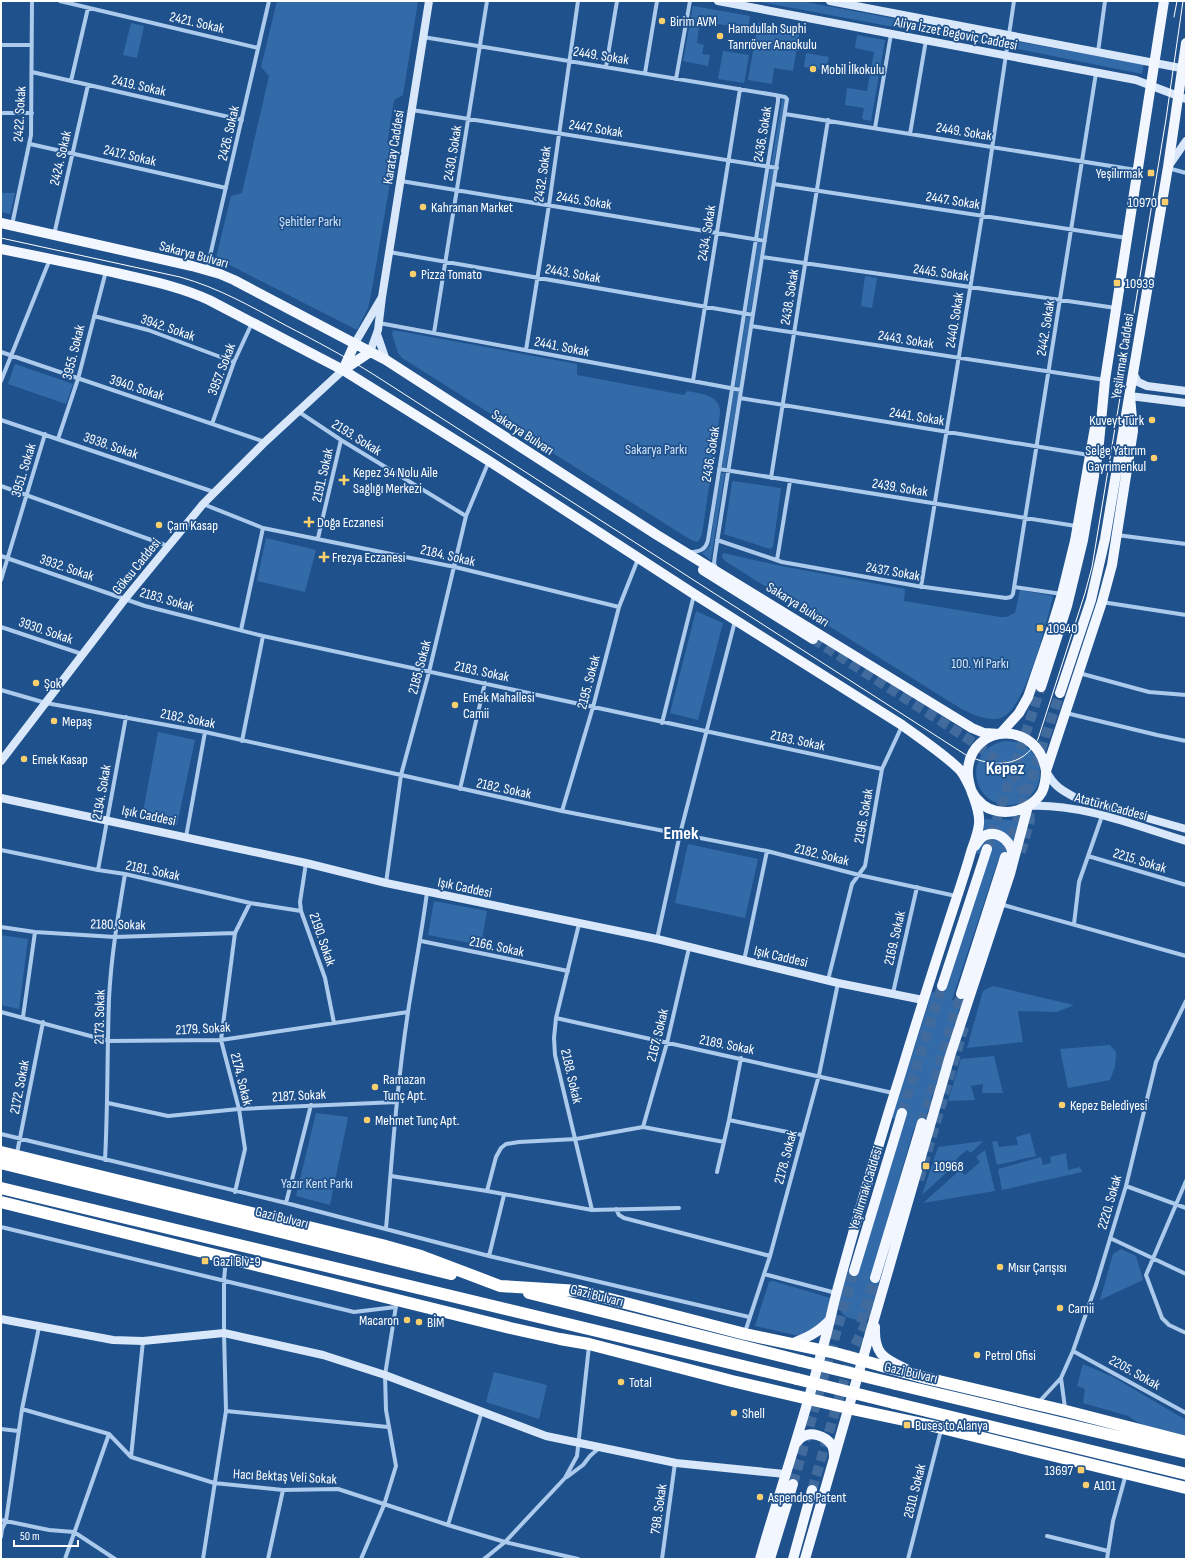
<svg xmlns="http://www.w3.org/2000/svg" width="1187" height="1560" font-family="'Sofia Sans Condensed',sans-serif">
<style>
.green{fill:#336ba9}
.lines{fill:none;stroke-linecap:round;stroke-linejoin:round}
.primary-tunnel{stroke:#416b9d;stroke-width:10;stroke-dasharray:10 5;stroke-linecap:butt}
.street{stroke:#accaec;stroke-width:4}
.secondary{stroke:#d8e7f9;stroke-width:8}
.primary{stroke:#f2f7ff;stroke-width:10}
.highway{stroke:#fff;stroke-width:12}
.tram{stroke:#fff;stroke-width:1}
.highway-bridge{stroke:#fff;stroke-width:12}
.poi-dot{fill:#facf6c;stroke:#1f518c;stroke-width:1.5}
.labels{text-anchor:middle;stroke-width:3.5;stroke-linejoin:round;paint-order:stroke}
.poi-label{font-size:14px;fill:#fff;stroke:#1f518c;text-anchor:start}
.street-label{font-size:14px;fill:#fff;stroke:#1f518c}
.park-label{font-size:14px;fill:#d2e4f9;stroke:#1f518c}
.district-label{font-size:18px;font-weight:bold;fill:#fff;stroke:#1f518c}
</style>
<rect width="100%" height="100%" fill="#1f518c"/>
<!-- green -->
<path class="green" d="M277,1H418L403,95L394,100L388,139L387,142L396,147L372,289L368,308L357,330L216,258L231,196L242,193L269,76L261,67Z
M755,1H801L1001,39L1000,47Z
M693,6L750,16L748,29L700,21L697,43L704,45L702,54L710,55L708,66L683,61Z
M131,23L144,26L137,58L123,55Z
M758,23L800,30L793,71L774,68L772,84L748,80Z
M857,35L885,40L871,121L862,119L864,108L845,105L847,88L867,91L874,52L855,48Z
M1019,42L1144,64L1142,74L1018,49Z
M723,51L749,55L744,83L718,79Z
M806,53L829,57L826,71L804,67Z
M782,99L785,100L774,165H771Z
M770,169L774,170L763,238L759,237Z
M1,193H15L10,214L1,212Z
M758,242L762,243L751,312L747,311Z
M865,276L877,278L872,308L861,306Z
M746,317L751,318L739,387L735,386Z
M393,330L577,364V375L684,395L687,391C702,394 721,395 720,414L702,534L700,539L697,542L691,540L402,358L398,353L392,334Z
M15,364L73,384L66,404L8,384Z
M734,391L739,392L726,468L722,467Z
M721,473H725L711,559L710,560L702,553L708,549L710,545Z
M733,481L780,488L781,489L773,547L770,549L724,534L732,482Z
M266,538L316,550L305,592L257,581Z
M723,553L781,566L905,589L904,601L1000,617H1006L1015,613L1020,590L1053,596C1047,621 1025,710 1001,718C988,722 971,714 960,708L725,561L722,557Z
M696,611L723,623L698,720L670,713Z
M158,732L195,740L177,825L142,817Z
M976 773a32 32 0 1 1 64 0a32 32 0 1 1-64 0Z
M985,819L1022,820L1014,842C1005,831 997,829 983,832Z
M993,838L1002,842L1009,850L1007,863L998,860L952,1000L961,1003L922,1130L914,1128L871,1276L880,1279C877,1289 875,1303 870,1312C864,1325 841,1320 839,1306C838,1294 846,1280 849,1269L858,1272L901,1120L892,1118L932,992L940,995L986,856L976,853C980,844 983,840 993,838Z
M688,844L758,859L745,918L675,903Z
M434,901L487,911L481,945L428,935Z
M1,935L28,939L19,1009L1,1005Z
M993,986L1074,1005L1057,1012L1018,1011L1023,1042L967,1048L983,991Z
M1110,1045L1116,1052L1115,1067L1110,1080L1068,1088L1060,1049Z
M994,1056L1003,1093H982L983,1084L971,1086L975,1100L948,1101L961,1059Z
M316,1113L348,1117L330,1205L296,1196Z
M1030,1133L1036,1156L997,1165L992,1142L997,1141L999,1147L1018,1145L1016,1137Z
M983,1141L971,1153L967,1150L956,1159L958,1162L922,1195L938,1147Z
M985,1150L995,1191L923,1203L960,1170L965,1175L980,1162L976,1157Z
M1066,1153L1068,1170L1080,1167L1082,1172L1002,1190L998,1169L1041,1157L1043,1165L1051,1163L1050,1157Z
M1121,1249L1136,1256L1143,1280L1100,1300L1113,1254Z
M773,1281L834,1299L824,1324L799,1336L755,1326L769,1282Z
M1083,1364L1113,1377L1186,1420V1436L1142,1425L1128,1416L1083,1403L1085,1389L1077,1386Z
M494,1372L547,1385L539,1419L486,1402Z"/>
<g class="lines">
<!-- primary-tunnel -->
<path class="primary-tunnel" d="M813,639L970,740L1005,766L1015,778L1023,790L1028,804L1030,820L1020,855
M987,849L1041,687
M1007,851L1060,693
M902,1113L942,986
M922,1123L961,994
M919,1180L964,1027
M861,1323L875,1278
M855,1345L876,1304
M793,1484L854,1271
M812,1490L853,1350"/>
<!-- street -->
<path class="street" d="M60,1L258,48
M423,37L775,95L785,97L787,99L715,555L714,563L716,569
M1,45H32
M1098,52L1105,1
M606,67L617,1
M32,72L242,120
M645,73L657,1
M676,79L690,1
M71,81L88,8
M412,110L777,168
M1,113H32
M785,114L1136,170
M875,128L891,34
M910,134L926,40
M30,144L226,188
M1168,168L1186,173
M401,181L765,241
M774,184L1127,238
M12,225L31,135L32,1
M54,235L88,85
M389,252L753,315
M762,257L1116,308
M207,269L269,1
M94,316L148,330L234,362
M379,323L741,390
M751,326L1105,380
M434,333L487,1
M526,350L549,205L578,1
M1,352L265,442
M1,381L50,259
M693,381L740,89
M740,398L1089,455
M299,412L341,440L466,516
M1,420L214,492
M212,424L234,362L252,323
M58,439L78,379L106,271
M719,469L1076,526
M771,478L828,120
M1,486L168,546
M203,504L263,528L455,567L619,607
M1117,535L1186,544
M318,538L341,440
M717,540L782,562L917,586L1006,598L1011,597L1013,594L1096,73
M689,552C699,552 706,550 708,540L778,101V97L776,95
M1,556L145,606L263,636L882,769
M777,560L790,481
M1,580L45,434
M921,587L982,216L1014,1
M1015,587L1062,594
M1102,602L1186,615
M1,627L82,654
M241,630L263,528
M1079,673L1149,692L1186,695
M1,690L46,703L205,732L401,775L562,811L767,851L859,875L956,896
M1066,713L1157,735L1186,741
M662,723L694,595
M242,741L263,636
M460,789L485,683
M562,811L593,707L619,607L638,559
M186,837L205,732
M1,850L98,870L125,874L250,903L301,911
M1088,856L1186,885
M306,863L300,902L301,911L325,978L334,1023
M98,870L126,717
M386,883L401,775L429,672L466,516L489,461
M1000,904L1186,956
M579,924L556,1018L554,1038L555,1055L592,1210
M1074,924L1079,882L1102,816
M1,927L35,932L115,937L235,933
M657,939L680,834L735,621
M421,941L568,971
M744,961L767,851
M828,980L852,884L865,866L882,769L902,726
M893,993L917,887
M1,1012L109,1041L221,1040L408,1012
M23,1017L35,932
M556,1018C668,1044 781,1067 893,1093
M108,1103L168,1116L239,1109L397,1102
M729,1120L802,1135
M643,1127L667,1043L689,948
M1,1134L286,1203L489,1256L749,1317
M17,1153L43,1022
M105,1160C108,1106 107,1052 109,999C111,957 118,916 125,874
M717,1172L729,1120L741,1058
M391,1176L487,1191L592,1210L679,1208
M1186,1181L1146,1275L1162,1318L1169,1325L1186,1333
M1126,1186L1186,1208
M487,1191L496,1157L501,1148L506,1144L519,1142L576,1139L643,1127L724,1142
M235,1192L245,1149L239,1109L221,1040L235,933L250,903
M286,1203L311,1105
M616,1209L619,1215L624,1218L770,1256
M1,1227L354,1312L396,1307
M386,1229C392,1157 397,1084 408,1012C414,972 422,932 427,892
M1110,1238L1186,1274
M489,1256L504,1195
M764,1274L836,1293
M745,1332L770,1256L819,1075L838,983
M1073,1351L1186,1413
M1038,1403L1061,1378
M1065,1408L1061,1378L1073,1351L1096,1285L1126,1186L1156,1062L1186,1001
M22,1409L109,1434L131,1457L214,1483L283,1490L338,1489L448,1525L505,1542L578,1559
M226,1411L388,1427
M1,1429L18,1431
M131,1457L143,1341
M567,1477L583,1465L590,1456L599,1448
M1,1520L49,1530L74,1532L115,1559
M448,1525L482,1411
M1047,1536L1108,1551
M1,1537L2,1529L6,1521L22,1409L39,1327
M65,1559L109,1434
M203,1559L226,1411L224,1333V1280L226,1259
M268,1559L283,1490
M361,1559L384,1505L396,1466L386,1410L385,1375L396,1306
M484,1559L505,1542L565,1478L577,1456L589,1346
M662,1559L675,1463
M908,1559L941,1430
M1107,1559L1113,1521L1126,1474"/>
<!-- secondary -->
<path class="secondary" d="M718,1L1136,80L1186,99
M830,1L1186,69
M1168,167L1186,141
M382,297L429,1
M377,334L386,360
M355,343L382,297L378,330L370,352
M1133,373L1138,382L1147,386L1186,391
M1130,396L1186,403
M1,761L125,599L203,504L265,442L343,370
M1046,771C1054,786 1061,790 1076,798L1186,829
M1,798L306,863L386,883L657,939L838,983L923,1000
M1028,806C1081,803 1136,826 1186,841
M1,1319L113,1340L143,1341L224,1333L323,1355L385,1375L546,1436L676,1463L785,1474"/>
<!-- primary -->
<path class="primary" d="M1,223L192,266L220,274L234,280L386,360L657,535L972,728L984,733L1000,734
M1,249C41,257 81,265 121,274C151,281 181,287 209,300L343,370L489,461L694,594L902,725C921,739 941,752 958,768C967,776 969,790 977,799C994,820 1029,814 1042,792C1045,785 1046,778 1046,771L1102,602L1112,565L1133,431L1130,396
M343,370L370,352
M343,370L355,343
M703,570L813,639
M1041,687L1067,606L1083,540L1098,453L1105,380L1164,1
M1060,693L1091,600L1105,539L1168,167L1186,43
M1000,734L1019,713L1028,697L1051,630L1062,594L1075,541L1095,427
M975,846C978,842 980,837 986,835C1000,830 1014,844 1012,858
M942,986L987,849
M961,994L1005,857
M854,1271L902,1113
M875,1278L922,1123
M875,1327C874,1355 884,1358 906,1369
M791,1344C806,1338 818,1333 830,1320
M795,1444C797,1442 799,1439 802,1437C811,1431 825,1436 831,1444C834,1448 834,1452 834,1457
M760,1559C780,1489 804,1421 822,1350C828,1331 832,1310 837,1291C857,1218 878,1145 901,1073C917,1020 934,967 951,915C958,894 965,873 971,852C974,843 978,834 979,824C981,805 966,789 968,769C972,723 1038,720 1046,771
M770,1559L793,1484
M793,1559L812,1490
M805,1559L950,1056L1010,874L1028,806"/>
<!-- highway -->
<path class="highway" d="M1,1152L382,1245L421,1256L500,1286L579,1291L745,1334L835,1353L926,1378L1066,1411L1186,1442
M1,1163L451,1274
M1,1188L797,1379
M1,1202L510,1328L560,1339L589,1344L732,1381L852,1409L942,1428L1186,1488
M529,1293L801,1361
M896,1384L1186,1453
M894,1403L1186,1474"/>
<!-- tram -->
<path class="tram" d="M1174,17L1177,1
M1,238L180,277C219,288 250,306 285,325C316,341 346,357 376,376L966,755C993,768 1023,768 1038,739L1085,593L1092,567L1166,119L1183,1"/>
<!-- highway-bridge -->
<path class="highway-bridge" d="M801,1361L896,1384
M797,1379L894,1403"/>
</g>
<!-- markers -->
<g class="poi-dot">
<circle cx="662" cy="21" r="4"/>
<circle cx="720" cy="36" r="4"/>
<circle cx="813" cy="69" r="4"/>
<rect x="1147" y="169" width="8" height="8" rx="2"/>
<rect x="1161" y="198" width="8" height="8" rx="2"/>
<circle cx="423" cy="207" r="4"/>
<circle cx="413" cy="274" r="4"/>
<rect x="1113" y="279" width="8" height="8" rx="2"/>
<circle cx="1152" cy="420" r="4"/>
<circle cx="1154" cy="458" r="4"/>
<path d="M342 474h4v4h4v4h-4v4h-4v-4h-4v-4h4z"/>
<path d="M307 516h4v4h4v4h-4v4h-4v-4h-4v-4h4z"/>
<circle cx="159" cy="525" r="4"/>
<path d="M322 551h4v4h4v4h-4v4h-4v-4h-4v-4h4z"/>
<rect x="1036" y="624" width="8" height="8" rx="2"/>
<circle cx="36" cy="683" r="4"/>
<circle cx="455" cy="705" r="4"/>
<circle cx="54" cy="721" r="4"/>
<circle cx="24" cy="759" r="4"/>
<circle cx="375" cy="1087" r="4"/>
<circle cx="1062" cy="1105" r="4"/>
<circle cx="367" cy="1120" r="4"/>
<rect x="922" y="1162" width="8" height="8" rx="2"/>
<rect x="201" y="1257" width="8" height="8" rx="2"/>
<circle cx="1000" cy="1267" r="4"/>
<circle cx="1060" cy="1308" r="4"/>
<circle cx="407" cy="1320" r="4"/>
<circle cx="419" cy="1322" r="4"/>
<circle cx="977" cy="1355" r="4"/>
<circle cx="621" cy="1382" r="4"/>
<circle cx="734" cy="1413" r="4"/>
<rect x="903" y="1421" width="8" height="8" rx="2"/>
<rect x="1077" y="1466" width="8" height="8" rx="2"/>
<circle cx="1086" cy="1485" r="4"/>
<circle cx="760" cy="1497" r="4"/>
</g>
<g class="labels">
<!-- poi labels -->
<g class="poi-label">
<text x="670" y="26">Birim AVM</text>
<text x="728" y="33">Hamdullah Suphi<tspan x="728" dy="16">Tanrıöver Anaokulu</tspan></text>
<text x="821" y="74">Mobil İlkokulu</text>
<text x="1143" y="178" text-anchor="end">Yeşilırmak</text>
<text x="1157" y="207" text-anchor="end">10970</text>
<text x="431" y="212">Kahraman Market</text>
<text x="421" y="279">Pizza Tomato</text>
<text x="1125" y="288">10939</text>
<text x="1144" y="425" text-anchor="end">Kuveyt Türk</text>
<text x="1146" y="455" text-anchor="end">Selge Yatırım<tspan x="1146" dy="16">Gayrimenkul</tspan></text>
<text x="353" y="477">Kepez 34 Nolu Aile<tspan x="353" dy="16">Sağlığı Merkezi</tspan></text>
<text x="317" y="527">Doğa Eczanesi</text>
<text x="167" y="530">Çam Kasap</text>
<text x="332" y="562">Frezya Eczanesi</text>
<text x="1048" y="633">10940</text>
<text x="44" y="688">Şok</text>
<text x="463" y="702">Emek Mahallesi<tspan x="463" dy="16">Camii</tspan></text>
<text x="62" y="726">Mepaş</text>
<text x="32" y="764">Emek Kasap</text>
<text x="383" y="1084">Ramazan<tspan x="383" dy="16">Tunç Apt.</tspan></text>
<text x="1070" y="1110">Kepez Belediyesi</text>
<text x="375" y="1125">Mehmet Tunç Apt.</text>
<text x="934" y="1171">10968</text>
<text x="213" y="1266">Gazi̇ Blv-9</text>
<text x="1008" y="1272">Mısır Çarışısı</text>
<text x="1068" y="1313">Camii</text>
<text x="399" y="1325" text-anchor="end">Macaron</text>
<text x="427" y="1327">BİM</text>
<text x="985" y="1360">Petrol Ofisi</text>
<text x="629" y="1387">Total</text>
<text x="742" y="1418">Shell</text>
<text x="915" y="1430">Buses to Alanya</text>
<text x="1073" y="1475" text-anchor="end">13697</text>
<text x="1094" y="1490">A101</text>
<text x="768" y="1502">Aspendos Patent</text>
</g>
<!-- street labels -->
<g class="street-label">
<text transform="translate(197 22) rotate(13)" y="5">2421. Sokak</text>
<text transform="translate(956 33) rotate(11)" y="5">Aliya İzzet Begoviç Caddesi</text>
<text transform="translate(601 55) rotate(9)" y="5">2449. Sokak</text>
<text transform="translate(139 85) rotate(13)" y="5">2419. Sokak</text>
<text transform="translate(19 114) rotate(-87)" y="5">2422. Sokak</text>
<text transform="translate(596 128) rotate(9)" y="5">2447. Sokak</text>
<text transform="translate(964 131) rotate(9)" y="5">2449. Sokak</text>
<text transform="translate(228 133) rotate(-77)" y="5">2426. Sokak</text>
<text transform="translate(762 134) rotate(-81)" y="5">2436. Sokak</text>
<text transform="translate(393 147) rotate(-81)" y="5">Karatay Caddesi</text>
<text transform="translate(452 153) rotate(-81)" y="5">2430. Sokak</text>
<text transform="translate(130 155) rotate(13)" y="5">2417. Sokak</text>
<text transform="translate(60 158) rotate(-77)" y="5">2424. Sokak</text>
<text transform="translate(542 174) rotate(-82)" y="5">2432. Sokak</text>
<text transform="translate(584 200) rotate(9)" y="5">2445. Sokak</text>
<text transform="translate(953 200) rotate(9)" y="5">2447. Sokak</text>
<text transform="translate(706 233) rotate(-81)" y="5">2434. Sokak</text>
<text transform="translate(194 254) rotate(15)" y="5">Sakarya Bulvarı</text>
<text transform="translate(941 272) rotate(8)" y="5">2445. Sokak</text>
<text transform="translate(573 273) rotate(10)" y="5">2443. Sokak</text>
<text transform="translate(789 297) rotate(-81)" y="5">2438. Sokak</text>
<text transform="translate(954 320) rotate(-81)" y="5">2440. Sokak</text>
<text transform="translate(168 327) rotate(19)" y="5">3942. Sokak</text>
<text transform="translate(1045 328) rotate(-81)" y="5">2442. Sokak</text>
<text transform="translate(906 339) rotate(9)" y="5">2443. Sokak</text>
<text transform="translate(562 346) rotate(11)" y="5">2441. Sokak</text>
<text transform="translate(73 352) rotate(-76)" y="5">3955. Sokak</text>
<text transform="translate(1122 356) rotate(-81)" y="5">Yeşilırmak Caddesi</text>
<text transform="translate(221 369) rotate(-69)" y="5">3957. Sokak</text>
<text transform="translate(137 387) rotate(18)" y="5">3940. Sokak</text>
<text transform="translate(917 416) rotate(9)" y="5">2441. Sokak</text>
<text transform="translate(523 432) rotate(33)" y="5">Sakarya Bulvarı</text>
<text transform="translate(357 437) rotate(32)" y="5">2193. Sokak</text>
<text transform="translate(111 445) rotate(19)" y="5">3938. Sokak</text>
<text transform="translate(710 454) rotate(-81)" y="5">2436. Sokak</text>
<text transform="translate(23 470) rotate(-73)" y="5">3951. Sokak</text>
<text transform="translate(322 475) rotate(-77)" y="5">2191. Sokak</text>
<text transform="translate(900 487) rotate(9)" y="5">2439. Sokak</text>
<text transform="translate(448 555) rotate(13)" y="5">2184. Sokak</text>
<text transform="translate(136 566) rotate(-51)" y="5">Göksu Caddesi</text>
<text transform="translate(67 567) rotate(19)" y="5">3932. Sokak</text>
<text transform="translate(893 571) rotate(10)" y="5">2437. Sokak</text>
<text transform="translate(167 599) rotate(16)" y="5">2183. Sokak</text>
<text transform="translate(798 604) rotate(32)" y="5">Sakarya Bulvarı</text>
<text transform="translate(46 630) rotate(19)" y="5">3930. Sokak</text>
<text transform="translate(419 667) rotate(-75)" y="5">2185. Sokak</text>
<text transform="translate(482 671) rotate(12)" y="5">2183. Sokak</text>
<text transform="translate(588 682) rotate(-75)" y="5">2195. Sokak</text>
<text transform="translate(188 718) rotate(11)" y="5">2182. Sokak</text>
<text transform="translate(798 740) rotate(12)" y="5">2183. Sokak</text>
<text transform="translate(504 788) rotate(12)" y="5">2182. Sokak</text>
<text transform="translate(101 792) rotate(-80)" y="5">2194. Sokak</text>
<text transform="translate(1111 806) rotate(15)" y="5">Atatürk Caddesi</text>
<text transform="translate(149 815) rotate(12)" y="5">Işık Caddesi</text>
<text transform="translate(863 816) rotate(-80)" y="5">2196. Sokak</text>
<text transform="translate(822 854) rotate(14)" y="5">2182. Sokak</text>
<text transform="translate(1140 860) rotate(17)" y="5">2215. Sokak</text>
<text transform="translate(153 870) rotate(12)" y="5">2181. Sokak</text>
<text transform="translate(465 887) rotate(12)" y="5">Işık Caddesi</text>
<text transform="translate(118 924) rotate(1)" y="5">2180. Sokak</text>
<text transform="translate(894 938) rotate(-77)" y="5">2169. Sokak</text>
<text transform="translate(323 939) rotate(71)" y="5">2190. Sokak</text>
<text transform="translate(497 946) rotate(12)" y="5">2166. Sokak</text>
<text transform="translate(781 956) rotate(13)" y="5">Işık Caddesi</text>
<text transform="translate(99 1017) rotate(-89)" y="5">2173. Sokak</text>
<text transform="translate(203 1028) rotate(-3)" y="5">2179. Sokak</text>
<text transform="translate(657 1035) rotate(-76)" y="5">2167. Sokak</text>
<text transform="translate(727 1044) rotate(11)" y="5">2189. Sokak</text>
<text transform="translate(572 1076) rotate(77)" y="5">2188. Sokak</text>
<text transform="translate(242 1079) rotate(76)" y="5">2174. Sokak</text>
<text transform="translate(19 1087) rotate(-79)" y="5">2172. Sokak</text>
<text transform="translate(299 1095) rotate(-3)" y="5">2187. Sokak</text>
<text transform="translate(785 1157) rotate(-75)" y="5">2178. Sokak</text>
<text transform="translate(865 1188) rotate(-73)" y="5">Yeşilırmak Caddesi</text>
<text transform="translate(1109 1202) rotate(-74)" y="5">2220. Sokak</text>
<text transform="translate(282 1217) rotate(14)" y="5">Gazi Bulvarı</text>
<text transform="translate(597 1295) rotate(14)" y="5">Gazi Bulvarı</text>
<text transform="translate(911 1372) rotate(13)" y="5">Gazi Bulvarı</text>
<text transform="translate(1135 1372) rotate(29)" y="5">2205. Sokak</text>
<text transform="translate(285 1476) rotate(3)" y="5">Hacı Bektaş Veli Sokak</text>
<text transform="translate(914 1491) rotate(-76)" y="5">2810. Sokak</text>
<text transform="translate(658 1509) rotate(-82)" y="5">798. Sokak</text>
</g>
<!-- park labels -->
<g class="park-label">
<text x="310" y="226">Şehitler Parkı</text>
<text x="656" y="454">Sakarya Parkı</text>
<text x="980" y="668">100. Yıl Parkı</text>
<text x="317" y="1188">Yazır Kent Parkı</text>
</g>
<!-- district labels -->
<g class="district-label">
<text x="1005" y="774">Kepez</text>
<text x="681" y="839">Emek</text>
</g>
</g>
<!-- border -->
<rect width="1187" height="1560" fill="none" stroke="#ffffff" stroke-width="4"/>
<!-- scale -->
<path d="M14 1540v6h64v-6" fill="none" stroke="#ffffff" stroke-width="2"/>
<text x="20" y="1540" font-size="12" fill="#ffffff" stroke="#1f518c" stroke-width="3" paint-order="stroke">50 m</text>
</svg>
